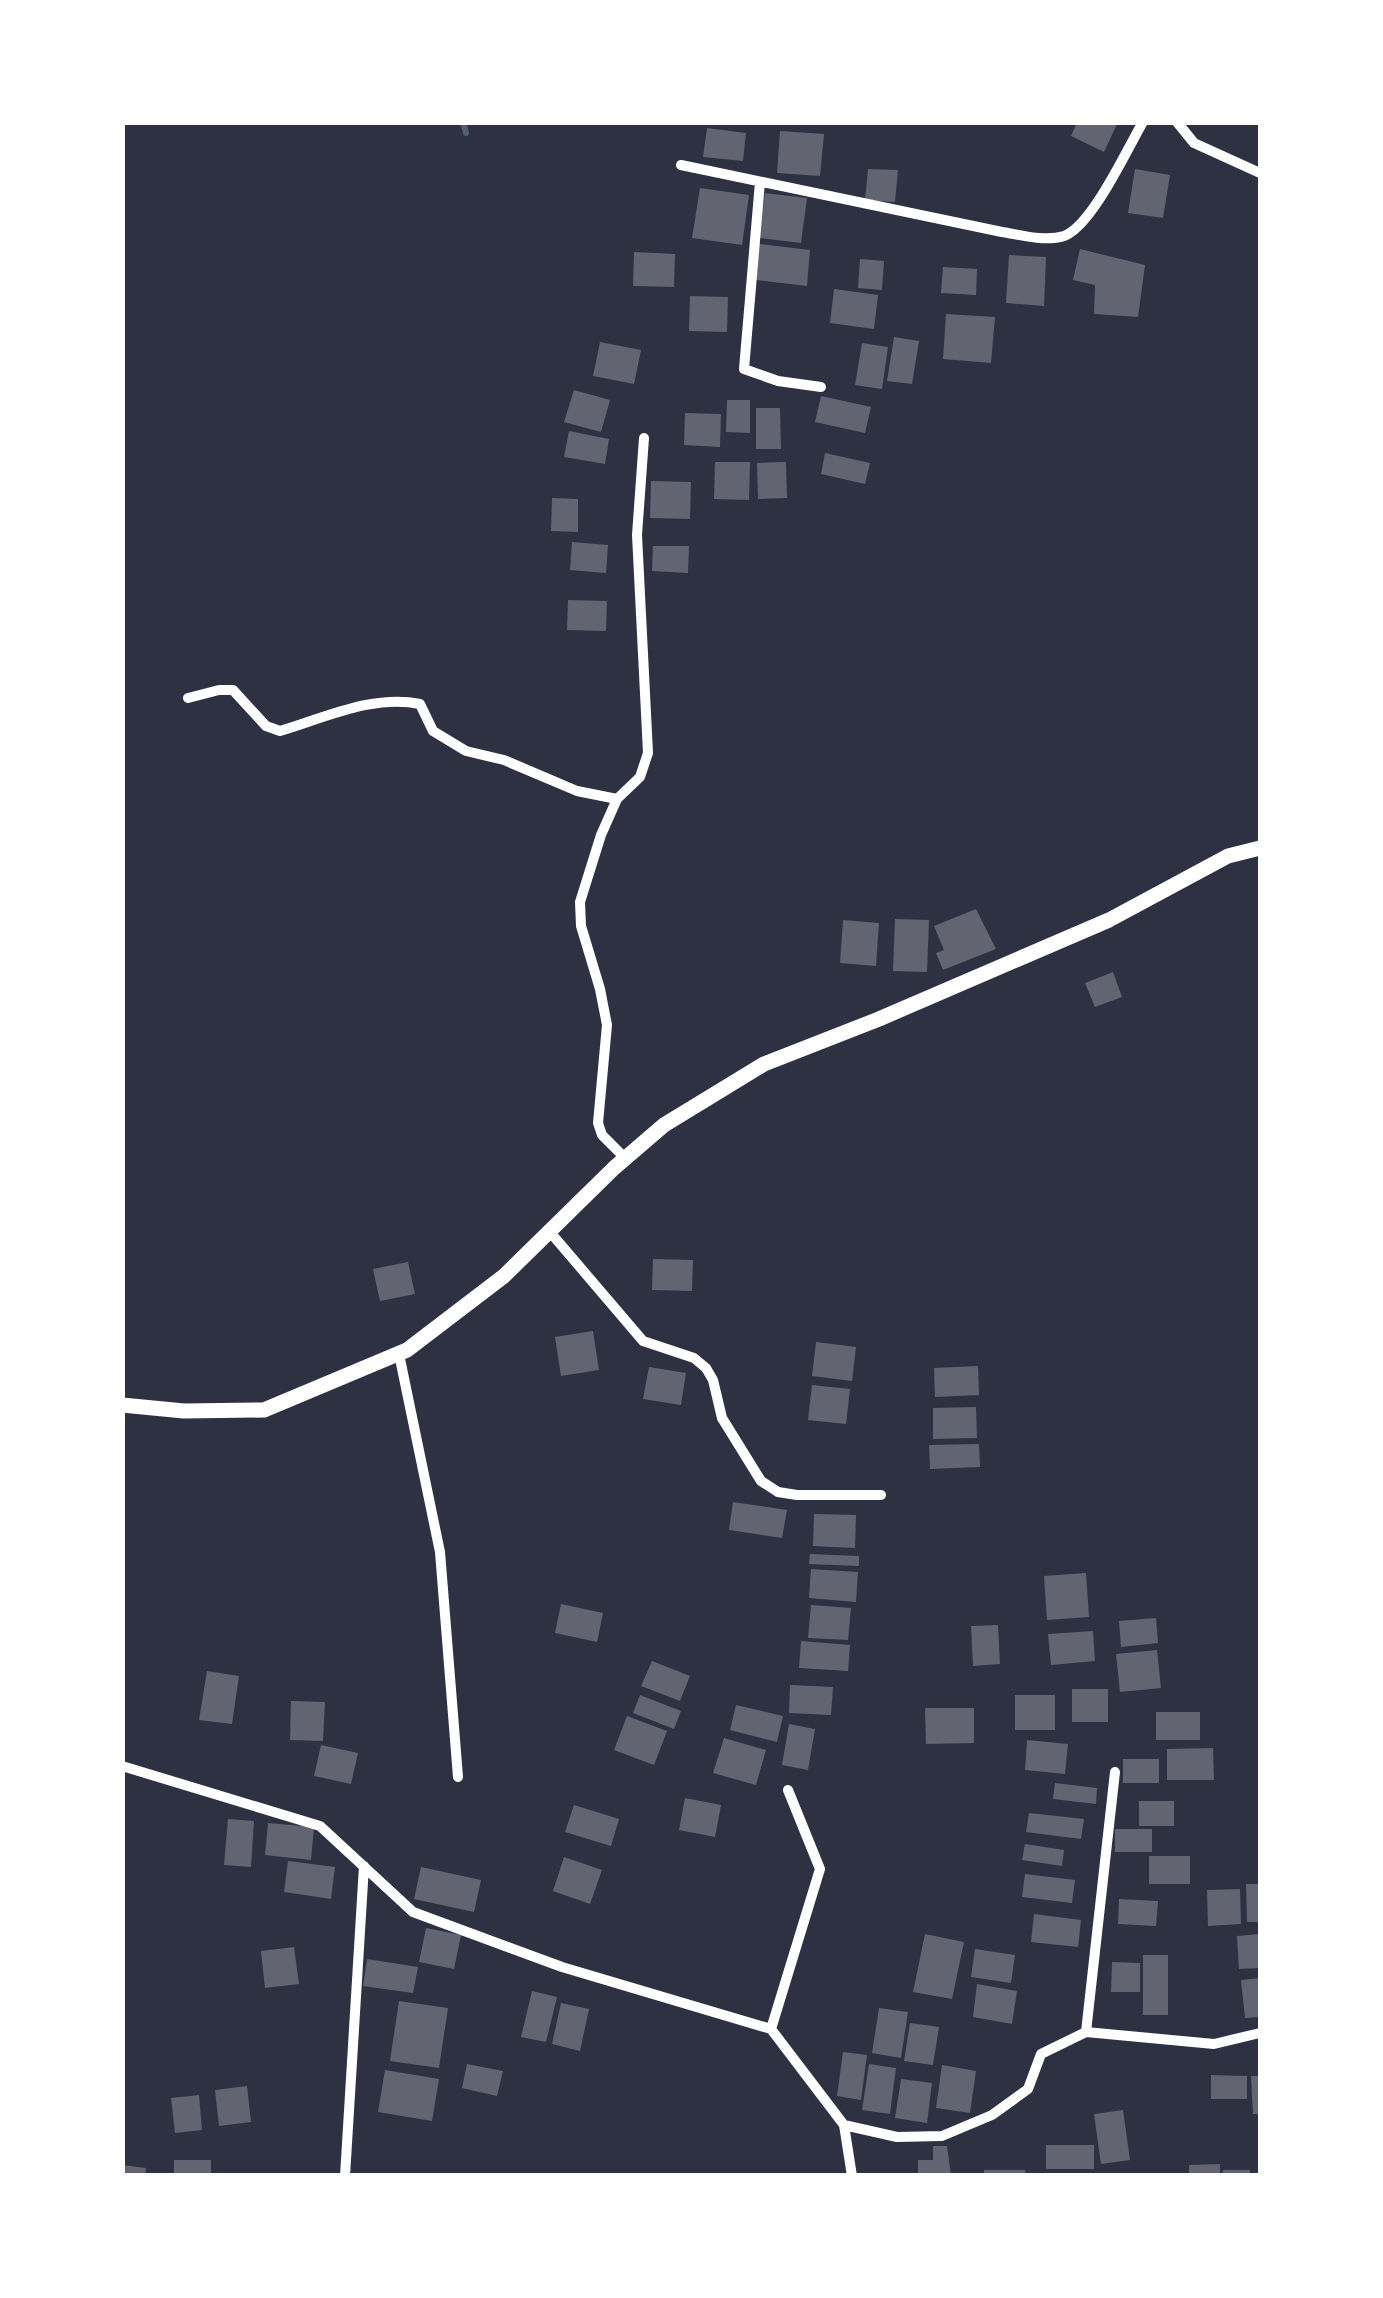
<svg xmlns="http://www.w3.org/2000/svg" width="1383" height="2298" font-family="'Playfair Display',serif">
<style>
.lines{fill:none;stroke-linecap:round;stroke-linejoin:round}
.stream{stroke:#4f5d75;stroke-width:6}
.building{fill:#626471}
.minor{stroke:#fff;stroke-width:10}
.tertiary{stroke:#fff;stroke-width:15}
</style>
<rect width="100%" height="100%" fill="#2d3142"/>
<g class="lines">
<!-- stream -->
<path class="stream" d="M463,122L466,133"/>
</g>
<!-- building -->
<path class="building" d="M1077,122H1118L1104,152L1071,136Z
M707,128L746,133L743,161L703,157Z
M780,131L824,134L820,176L777,173Z
M868,169L898,170L895,202L865,200Z
M1135,169L1170,175L1163,218L1128,213Z
M700,188L749,195L742,245L692,238Z
M765,193L807,198L801,243L759,238Z
M759,244L810,250L807,286L756,280Z
M1080,249L1145,265L1138,317L1094,314L1095,285L1073,280Z
M634,252L675,254L674,287L633,286Z
M1009,255L1046,257L1044,306L1006,303Z
M860,259L884,261L882,290L858,288Z
M943,267L977,269L976,295L941,293Z
M834,289L878,295L874,329L830,323Z
M690,296L728,297L727,332L689,331Z
M946,314L995,317L991,363L943,359Z
M894,337L919,341L912,384L887,381Z
M600,342L641,350L634,384L593,376Z
M862,343L888,347L882,389L855,385Z
M574,390L610,400L601,432L564,422Z
M821,396L871,407L865,433L815,422Z
M727,400H750V433L726,432Z
M756,408H780L781,449H756Z
M685,413L721,414L720,447L684,445Z
M569,431L609,439L605,464L564,457Z
M825,453L870,463L865,484L821,474Z
M715,462H750L749,500L714,499Z
M786,462L787,498L758,499L757,463Z
M651,481L691,482L690,519L650,518Z
M552,498L578,499V532L551,531Z
M572,542L608,545L606,573L570,570Z
M653,546H689L688,573L652,571Z
M568,600L607,601L606,631L567,630Z
M976,909L996,949L943,970L936,953L944,950L934,926Z
M895,919L929,920L927,972L893,971Z
M843,920L879,923L876,966L840,963Z
M1113,972L1122,997L1095,1007L1085,983Z
M653,1259L693,1260L692,1291L652,1290Z
M408,1262L415,1294L380,1301L373,1269Z
M593,1331L599,1370L561,1376L555,1337Z
M816,1342L856,1347L852,1381L812,1376Z
M978,1366L979,1395L935,1397L934,1368Z
M649,1367L686,1373L681,1405L643,1399Z
M812,1385L850,1389L846,1424L808,1420Z
M976,1407L977,1438L933,1439V1408Z
M979,1444L980,1467L930,1469L929,1445Z
M733,1502L787,1510L782,1538L729,1530Z
M814,1514L856,1515L855,1548L813,1546Z
M810,1554L859,1556V1566L809,1564Z
M811,1569L858,1572L856,1602L809,1598Z
M1086,1573L1089,1617L1047,1620L1044,1576Z
M561,1604L603,1613L597,1642L555,1633Z
M811,1605L851,1608L848,1640L808,1638Z
M1156,1618L1158,1643L1121,1647L1119,1621Z
M998,1625L1000,1664L973,1666L971,1626Z
M1093,1631L1095,1661L1051,1665L1048,1634Z
M801,1641L850,1645L848,1671L799,1668Z
M1157,1650L1161,1688L1120,1692L1116,1654Z
M652,1661L690,1676L680,1701L641,1686Z
M207,1671L239,1676L232,1724L199,1720Z
M790,1685L833,1687L831,1715L789,1713Z
M1072,1689H1108V1722H1072Z
M640,1695L681,1711L674,1729L633,1713Z
M1015,1695H1055V1730H1015Z
M291,1701L325,1702L323,1741L290,1740Z
M736,1705L783,1716L777,1742L730,1730Z
M925,1708H974V1743L926,1744Z
M1156,1712H1200V1740H1156Z
M627,1716L667,1731L654,1765L614,1750Z
M789,1724L815,1729L808,1770L782,1765Z
M724,1738L766,1750L756,1785L713,1773Z
M1027,1740L1068,1744L1065,1774L1025,1770Z
M321,1745L358,1753L351,1784L314,1776Z
M1213,1748L1214,1780H1167V1749Z
M1123,1759H1159V1783H1123Z
M1055,1783L1097,1788L1096,1804L1053,1799Z
M685,1798L721,1805L715,1837L679,1830Z
M1139,1801H1174V1826H1139Z
M574,1805L619,1819L611,1846L565,1832Z
M1029,1813L1084,1819L1081,1839L1026,1832Z
M228,1819L254,1821L251,1867L224,1865Z
M268,1823L314,1827L311,1860L265,1855Z
M1115,1829H1152V1852H1115Z
M1025,1844L1064,1850L1062,1866L1022,1860Z
M1149,1856H1190V1884H1149Z
M564,1857L602,1870L590,1904L553,1891Z
M288,1861L335,1867L331,1899L284,1892Z
M421,1867L481,1880L474,1912L414,1899Z
M1025,1874L1075,1880L1072,1903L1022,1897Z
M1246,1884H1260V1922H1247Z
M1240,1889L1241,1924L1208,1926L1207,1890Z
M1119,1899L1158,1901L1156,1926L1118,1924Z
M1034,1914L1081,1920L1078,1947L1031,1942Z
M426,1928L461,1935L454,1969L419,1962Z
M925,1934L964,1942L952,1999L913,1992Z
M1260,1934V1968L1239,1969L1237,1936Z
M294,1947L299,1984L265,1988L261,1951Z
M975,1949L1015,1955L1011,1983L971,1977Z
M1143,1955H1168V2015H1143Z
M367,1959L418,1967L413,1993L363,1986Z
M1112,1962L1140,1963V1992H1111Z
M1260,1978V2017L1245,2018L1241,1980Z
M977,1984L1017,1991L1012,2024L973,2017Z
M532,1991L557,1997L546,2042L521,2037Z
M399,2001L448,2008L439,2068L390,2061Z
M561,2003L589,2009L580,2051L552,2044Z
M879,2008L908,2012L901,2058L872,2053Z
M910,2023L939,2027L933,2065L904,2061Z
M843,2052L867,2055L861,2100L837,2096Z
M467,2064L503,2071L497,2096L462,2088Z
M869,2064L896,2068L890,2114L862,2110Z
M942,2065L976,2071L970,2113L936,2108Z
M385,2070L439,2079L432,2121L378,2112Z
M1211,2075L1247,2076V2099H1211Z
M1251,2076H1260V2114H1253Z
M901,2079L932,2083L927,2123L895,2118Z
M247,2086L251,2122L219,2126L215,2090Z
M199,2095L202,2130L175,2133L171,2098Z
M1123,2110L1130,2160L1101,2164L1094,2114Z
M1046,2145H1094V2169H1046Z
M933,2146H947L951,2176H918V2160H933Z
M174,2160H211V2176H174Z
M1220,2164V2176H1189V2165Z
M122,2165L146,2168L145,2176H122Z
M984,2170H1025V2176H984Z
M1223,2170H1250V2176H1223Z"/>
<g class="lines">
<!-- minor -->
<path class="minor" d="M1177,122L1194,143L1260,173
M681,165L1002,232C1021,235 1045,242 1064,236C1092,226 1127,149 1143,122
M760,182L744,369L778,381L821,387
M188,698L219,690H233L266,726L280,731C324,718 374,694 420,704L433,731L466,751L504,760L577,791L617,799
M625,1158L602,1135L598,1123L607,1025L600,989L581,926L580,902L601,835L617,799L640,777L648,753L637,535L644,438
M550,1232L643,1341L694,1358L706,1368L713,1380L722,1418L761,1481L778,1492L797,1495H881
M399,1354L440,1552L458,1777
M122,1766L320,1826L413,1912L562,1967L771,2029L844,2125L897,2137L942,2136L992,2115L1028,2089L1041,2054L1086,2032L1214,2044L1260,2033
M771,2029L820,1869L788,1790
M1086,2032L1115,1772
M844,2125L852,2176
M345,2176L364,1866"/>
<!-- tertiary -->
<path class="tertiary" d="M122,1405L184,1411L264,1410L407,1350L504,1276L614,1168L664,1125L764,1064L879,1019L1109,920L1228,856L1260,848"/>
</g>
<!-- border -->
<rect width="1383" height="2298" fill="none" stroke="#ffffff" stroke-width="250"/>
</svg>
